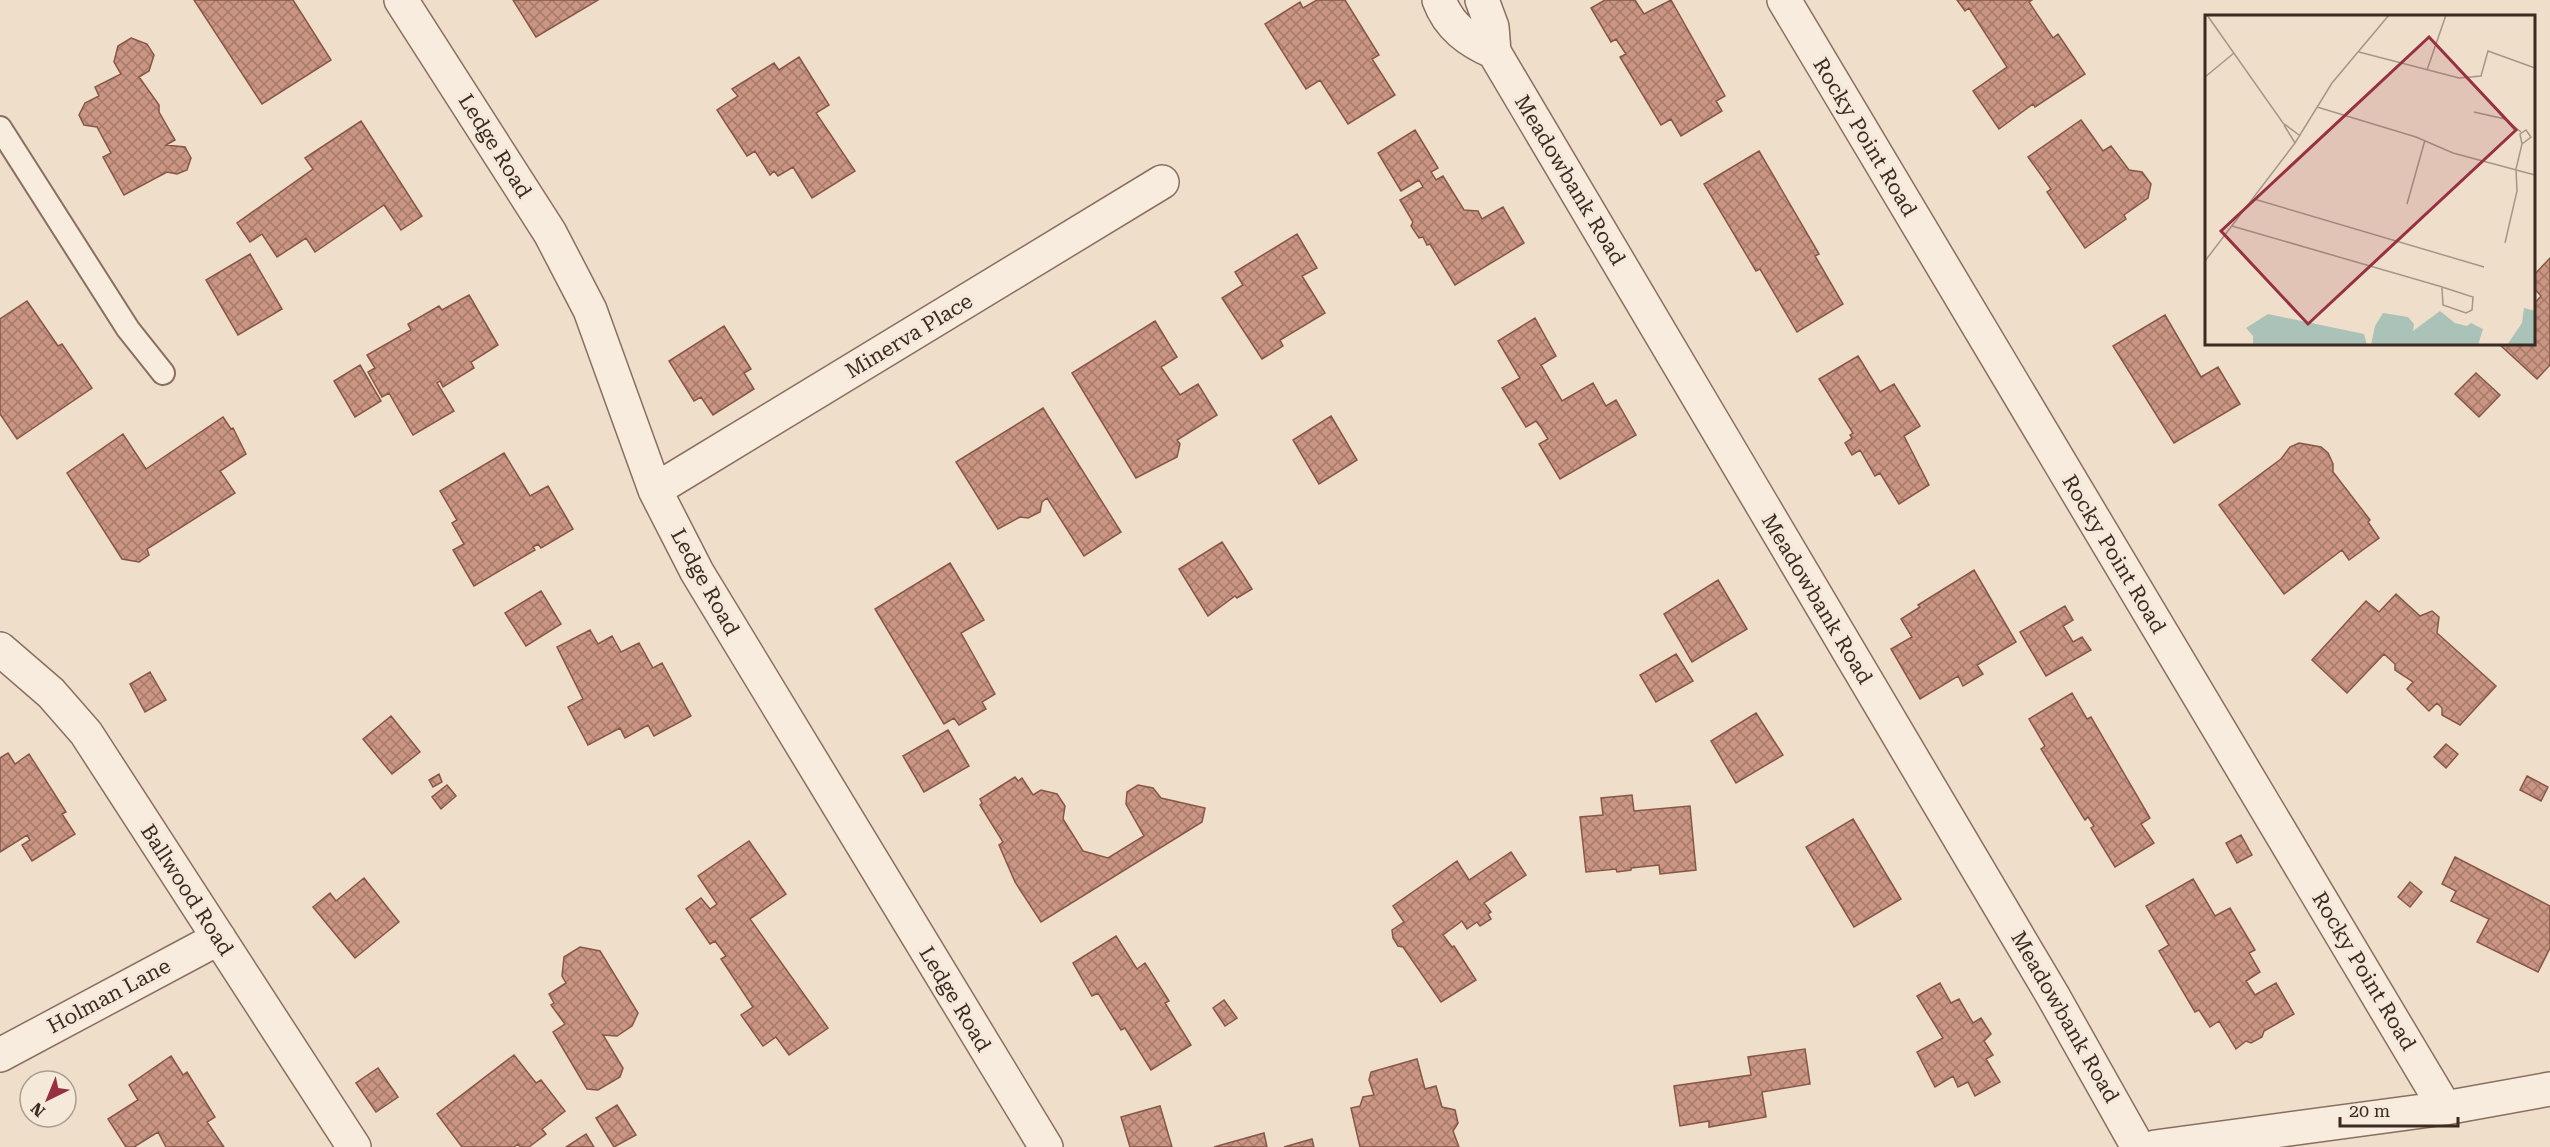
<svg xmlns="http://www.w3.org/2000/svg" width="2550" height="1147" font-family="'Roboto Serif',serif">
<style>
.building{fill:url(#building-cross-hatch);stroke:#885646;stroke-width:1.5}
.lines{fill:none;stroke-linecap:round;stroke-linejoin:round}
.service-casing{stroke:#8a6f5f;stroke-width:26}
.minor-casing{stroke:#8a6f5f;stroke-width:36}
.service{stroke:#f8ecde;stroke-width:22}
.minor{stroke:#f8ecde;stroke-width:33}
.labels{text-anchor:middle;stroke-width:6;stroke-linejoin:round;paint-order:stroke}
.street-label{font-size:21px;fill:#3b2a22;stroke:#f5e9da}
.inset-road{fill:none;stroke:#a69687;stroke-width:1.5}
.view{fill:#973141;fill-opacity:0.15;stroke:#973141;stroke-width:3}
.inset-edge{fill:none;stroke:#3b2a22;stroke-width:3}
</style>
<defs>
<pattern id="building-cross-hatch" width="8" height="8" patternUnits="userSpaceOnUse" patternTransform="scale(1.5)"><rect width="8" height="8" fill="#ca9582"/><path d="M0 0l8 8M0 8l8-8" fill="none" stroke="#a57a6a"/></pattern>
</defs>
<rect width="100%" height="100%" fill="#eedeca"/>
<!-- building -->
<path class="building" d="M194,0H293L331,60L262,104Z
M513,0H598L536,37Z
M1317,0H1345L1379,55L1372,59L1395,95L1348,124L1320,80L1306,89L1265,24L1300,2L1303,8Z
M1605,0H1635L1644,14L1671,0L1725,96L1716,101L1722,111L1681,136L1671,119L1661,125L1620,57L1626,54L1616,39L1611,42L1591,8Z
M1957,0H2032L2029,2L2053,38L2058,34L2085,74L2035,107L2033,104L1999,129L1973,91L2007,67L1969,8L1965,11Z
M131,38L147,44L154,55L149,71L139,77L159,105V112L175,140L166,145L185,147L191,158L187,170L177,174L167,172L124,195L103,157L111,153L97,127L84,125L79,115L85,103L99,96L95,87L121,74L114,62L118,46Z
M799,57L829,105L816,113L855,171L812,198L793,167L778,176L774,171L770,175L755,151L747,156L717,110L738,96L732,89L774,63L779,70Z
M2081,120L2103,151L2111,146L2129,170L2142,172L2151,184L2148,198L2124,215L2126,219L2085,248L2047,192L2051,189L2028,157Z
M361,121L422,216L401,230L384,205L315,252L306,238L277,257L262,234L250,242L237,223L313,169L305,158Z
M1415,130L1438,168L1431,172L1436,180L1443,176L1464,210L1478,211L1482,219L1503,207L1524,243L1455,285L1430,244L1427,245L1423,237L1419,238L1411,226L1413,222L1400,200L1423,187L1419,180L1401,191L1378,153Z
M1759,151L1819,254L1815,256L1843,304L1797,332L1760,269L1756,271L1704,184Z
M1297,234L1317,268L1302,276L1325,313L1280,340L1283,346L1262,359L1222,298L1243,285L1235,272Z
M250,254L282,309L238,335L206,280Z
M2550,258V365L2537,379L2499,344H2534V304L2541,296L2534,288V275Z
M469,295L498,345L471,362L474,368L443,387L440,381L437,383L454,411L413,435L389,393L382,397L368,372L375,368L367,355L411,330L408,324L439,306L442,310Z
M27,301L58,346L62,344L92,388L17,439L0,414V319Z
M2165,315L2201,377L2218,367L2240,404L2174,443L2113,346Z
M1535,318L1556,356L1541,365L1562,401L1593,383L1606,406L1616,400L1636,435L1560,479L1539,444L1548,439L1542,429L1536,421L1526,427L1502,388L1520,378L1498,341Z
M1155,321L1177,357L1161,367L1180,395L1198,384L1217,415L1177,440L1180,444L1177,457L1136,478L1072,373Z
M724,326L751,369L744,373L754,389L713,415L701,397L694,401L669,361Z
M1858,356L1880,392L1894,384L1920,426L1904,436L1929,485L1899,504L1880,473L1875,476L1860,450L1852,455L1845,443L1852,438L1850,435L1853,433L1819,379Z
M360,365L381,401L355,417L334,381Z
M2476,373L2500,395L2479,417L2455,394Z
M1043,408L1121,532L1084,556L1047,498L1042,502L1040,512L1028,518L1020,517L998,529L956,462Z
M1331,416L1357,460L1319,484L1293,440Z
M223,417L231,429L233,428L246,454L220,471L235,493L147,549L149,555L139,562L122,559L67,473L123,434L146,469Z
M2299,443L2321,447L2328,453L2333,464V472L2370,520L2368,522L2379,538L2349,560L2342,550L2284,594L2219,505L2281,459L2290,447Z
M504,453L530,496L548,486L573,529L541,548L538,544L533,547L535,550L474,586L453,550L464,544L452,523L457,520L440,491Z
M1222,542L1252,589L1237,598L1235,596L1208,616L1179,569Z
M950,563L984,620L961,633L995,694L982,702L986,709L959,725L954,718L944,724L875,609Z
M1974,570L2016,642L1977,665L1983,674L1963,686L1958,676L1920,699L1891,649L1912,637L1901,619L1920,607L1918,605Z
M1718,580L1747,629L1692,662L1664,614Z
M541,591L561,624L526,646L505,613Z
M2396,594L2420,616L2432,611L2439,617L2437,633L2496,686L2460,725L2442,715V708L2437,703L2429,711L2407,689L2413,682L2395,670V664L2384,654L2347,693L2312,660L2366,601L2379,612Z
M2065,606L2073,620L2063,626L2073,642L2082,637L2091,650L2046,676L2020,632Z
M590,630L598,644L612,636L621,652L639,643L653,668L662,663L691,716L654,736L648,725L625,738L620,728L588,745L568,707L583,699L557,647Z
M1676,654L1693,681L1656,702L1640,675Z
M150,672L166,700L145,712L130,684Z
M2072,693L2087,719L2091,717L2150,818L2141,824L2154,843L2115,867L2091,828L2094,826L2088,817L2085,820L2041,749L2045,746L2029,719Z
M1756,713L1783,755L1736,783L1711,741Z
M391,716L420,752L392,774L363,739Z
M948,730L969,766L924,792L903,756Z
M2446,744L2458,754L2446,768L2434,757Z
M8,753L15,764L29,754L66,812L62,814L75,834L32,861L22,845L30,840L27,835L0,852V758Z
M439,774L442,782L433,787L429,780Z
M2527,776L2548,787L2541,801L2520,790Z
M1015,777L1018,781L1022,778L1033,795L1041,790L1057,794L1065,806L1063,819L1083,851L1108,858L1144,836L1126,804L1127,792L1138,785L1153,788L1161,798L1205,808L1202,822L1041,922L1015,882L999,845L1003,842L980,805L982,803L980,799Z
M447,785L456,796L441,809L432,797Z
M1632,795L1634,811L1690,806L1696,870L1660,874L1659,865L1631,868V870L1617,872L1616,869L1586,872L1580,817L1603,815L1601,798Z
M1853,819L1901,899L1854,927L1806,847Z
M2241,835L2252,855L2237,863L2226,843Z
M749,841L786,894L750,919L828,1028L789,1055L776,1037L763,1046L741,1015L753,1007L721,959L726,956L715,941L710,944L686,909L701,898L710,909L717,904L698,876Z
M1511,852L1526,875L1484,903L1491,912L1488,914L1491,919L1480,926L1477,922L1467,929L1462,921L1443,935L1452,947L1454,946L1476,980L1441,1002L1403,947L1398,946L1393,938L1392,930L1404,922L1393,906L1457,861L1469,880Z
M2455,857L2550,906V948L2538,972L2477,942L2489,919L2451,901L2456,891L2442,884Z
M364,878L399,922L355,958L313,907L330,893L336,901Z
M2193,879L2215,916L2230,908L2255,950L2249,953L2260,972L2246,981L2255,995L2276,983L2294,1014L2264,1031L2262,1037L2251,1043L2246,1041L2236,1049L2219,1021L2210,1027L2199,1010L2195,1012L2159,951L2169,945L2146,906Z
M2410,882L2422,892L2410,907L2398,897Z
M1116,936L1137,969L1145,963L1169,1001L1165,1003L1191,1045L1151,1070L1125,1028L1121,1030L1098,993L1092,996L1073,963Z
M580,947L600,951L638,1013L632,1026L617,1036L603,1035L623,1068L620,1077L598,1090L587,1089L553,1032L565,1024L551,1005L554,1003L549,994L566,983L562,976L564,957Z
M1940,983L1951,1003L1959,999L1973,1023L1981,1018L1991,1034L1984,1041L1993,1055L1986,1059L2000,1082L1975,1096L1968,1082L1958,1087L1953,1076L1935,1087L1917,1052L1943,1038L1917,996Z
M1224,1000L1237,1018L1225,1026L1213,1008Z
M1805,1049L1810,1084L1762,1092L1766,1117L1709,1127V1121L1680,1126L1674,1086L1751,1075L1748,1057Z
M514,1055L536,1083L541,1080L565,1111L542,1129L546,1134L529,1147H520L518,1144L514,1147H462L437,1114Z
M171,1056L183,1075L187,1072L215,1117L207,1122L224,1147H166L158,1132L134,1147H126L108,1119L138,1100L129,1085Z
M1417,1059L1425,1089L1436,1086L1442,1107L1455,1110L1458,1123L1453,1131L1459,1147H1360L1351,1108L1360,1106L1363,1097L1374,1095L1369,1080L1371,1072Z
M378,1068L398,1097L376,1112L356,1083Z
M617,1105L636,1135L614,1147L596,1118Z
M1160,1106L1172,1147H1130L1121,1117Z
M1264,1133L1267,1147H1214Z
M586,1134L594,1147H566Z
M1312,1139L1314,1147H1284Z"/>
<g class="lines">
<defs>
<path id="service" d="M0,128L128,329L163,373"/>
<path id="minor" d="M401,0L550,233L590,310L655,490L697,572L1046,1147
M1439,0C1449,27 1469,41 1494,52
M1482,0L1492,27L1494,52L2053,996L2138,1147
M1784,0L2445,1108
M655,490L1162,182
M0,649L51,693L86,733L354,1147
M0,1055L219,938
M2155,1147L2445,1108L2550,1089"/>
</defs>
<!-- service casing -->
<use href="#service" class="service-casing"/>
<!-- minor casing -->
<use href="#minor" class="minor-casing"/>
<!-- service -->
<use href="#service" class="service"/>
<!-- minor -->
<use href="#minor" class="minor"/>
</g>
<g class="labels">
<!-- street labels -->
<g class="street-label">
<text transform="translate(1865 137) rotate(59)" y="7">Rocky Point Road</text>
<text transform="translate(495 146) rotate(58)" y="7">Ledge Road</text>
<text transform="translate(1570 180) rotate(59)" y="7">Meadowbank Road</text>
<text transform="translate(909 336) rotate(-31)" y="7">Minerva Place</text>
<text transform="translate(2114 554) rotate(59)" y="7">Rocky Point Road</text>
<text transform="translate(705 582) rotate(61)" y="7">Ledge Road</text>
<text transform="translate(1817 599) rotate(59)" y="7">Meadowbank Road</text>
<text transform="translate(187 890) rotate(57)" y="7">Ballwood Road</text>
<text transform="translate(2364 971) rotate(59)" y="7">Rocky Point Road</text>
<text transform="translate(109 996) rotate(-28)" y="7">Holman Lane</text>
<text transform="translate(955 999) rotate(59)" y="7">Ledge Road</text>
<text transform="translate(2065 1017) rotate(60)" y="7">Meadowbank Road</text>
</g>
</g>
<!-- overview -->
<g transform="translate(2205 15)">
<rect width="330" height="330" fill="#eedeca"/>
<path d="M319,293L330,296V330H302L317,308ZM235,296L250,308L262,311L266,308L278,314L273,330H166L170,311L178,298L203,302L209,309L208,316ZM63,299L159,319L162,330H48V321L41,313Z" fill="#aac2b8"/>
<path class="inset-road" d="M2,0L78,108L94,120M154,37L254,63L276,61L283,36L330,53M222,55L241,0M0,62L29,38M112,92L211,122L248,138L330,160M269,97L300,104L316,117M79,110L90,128M49,184L279,252M202,189L220,125M27,211L234,271L268,282L267,295L261,298L238,290L237,273M300,228L312,176L311,154L317,129L315,119L321,115L326,122L317,129M0,246L90,128L127,68L184,0"/>
<path class="view" d="M224,22L311,115L103,309L16,216Z"/>
<rect width="330" height="330" class="inset-edge"/>
</g>
<!-- north arrow -->
<g transform="translate(48 1099) rotate(223)"><circle r="28" fill="#f5e9da" stroke="#ab9d90" stroke-width="1.5"/>
<path d="M0-4.5L10 22L0 15L-10 22Z" fill="#973141"/>
<text y="-9" font-size="16" font-weight="bold" text-anchor="middle" fill="#3b2a22">N</text>
</g>
<!-- scale -->
<path d="M2340 1117v9h118v-9" fill="none" stroke="#3b2a22" stroke-width="3"/>
<text x="2349" y="1117" font-size="18" fill="#3b2a22" stroke="#f5e9da" stroke-width="4.5" paint-order="stroke">20 m</text>
</svg>
